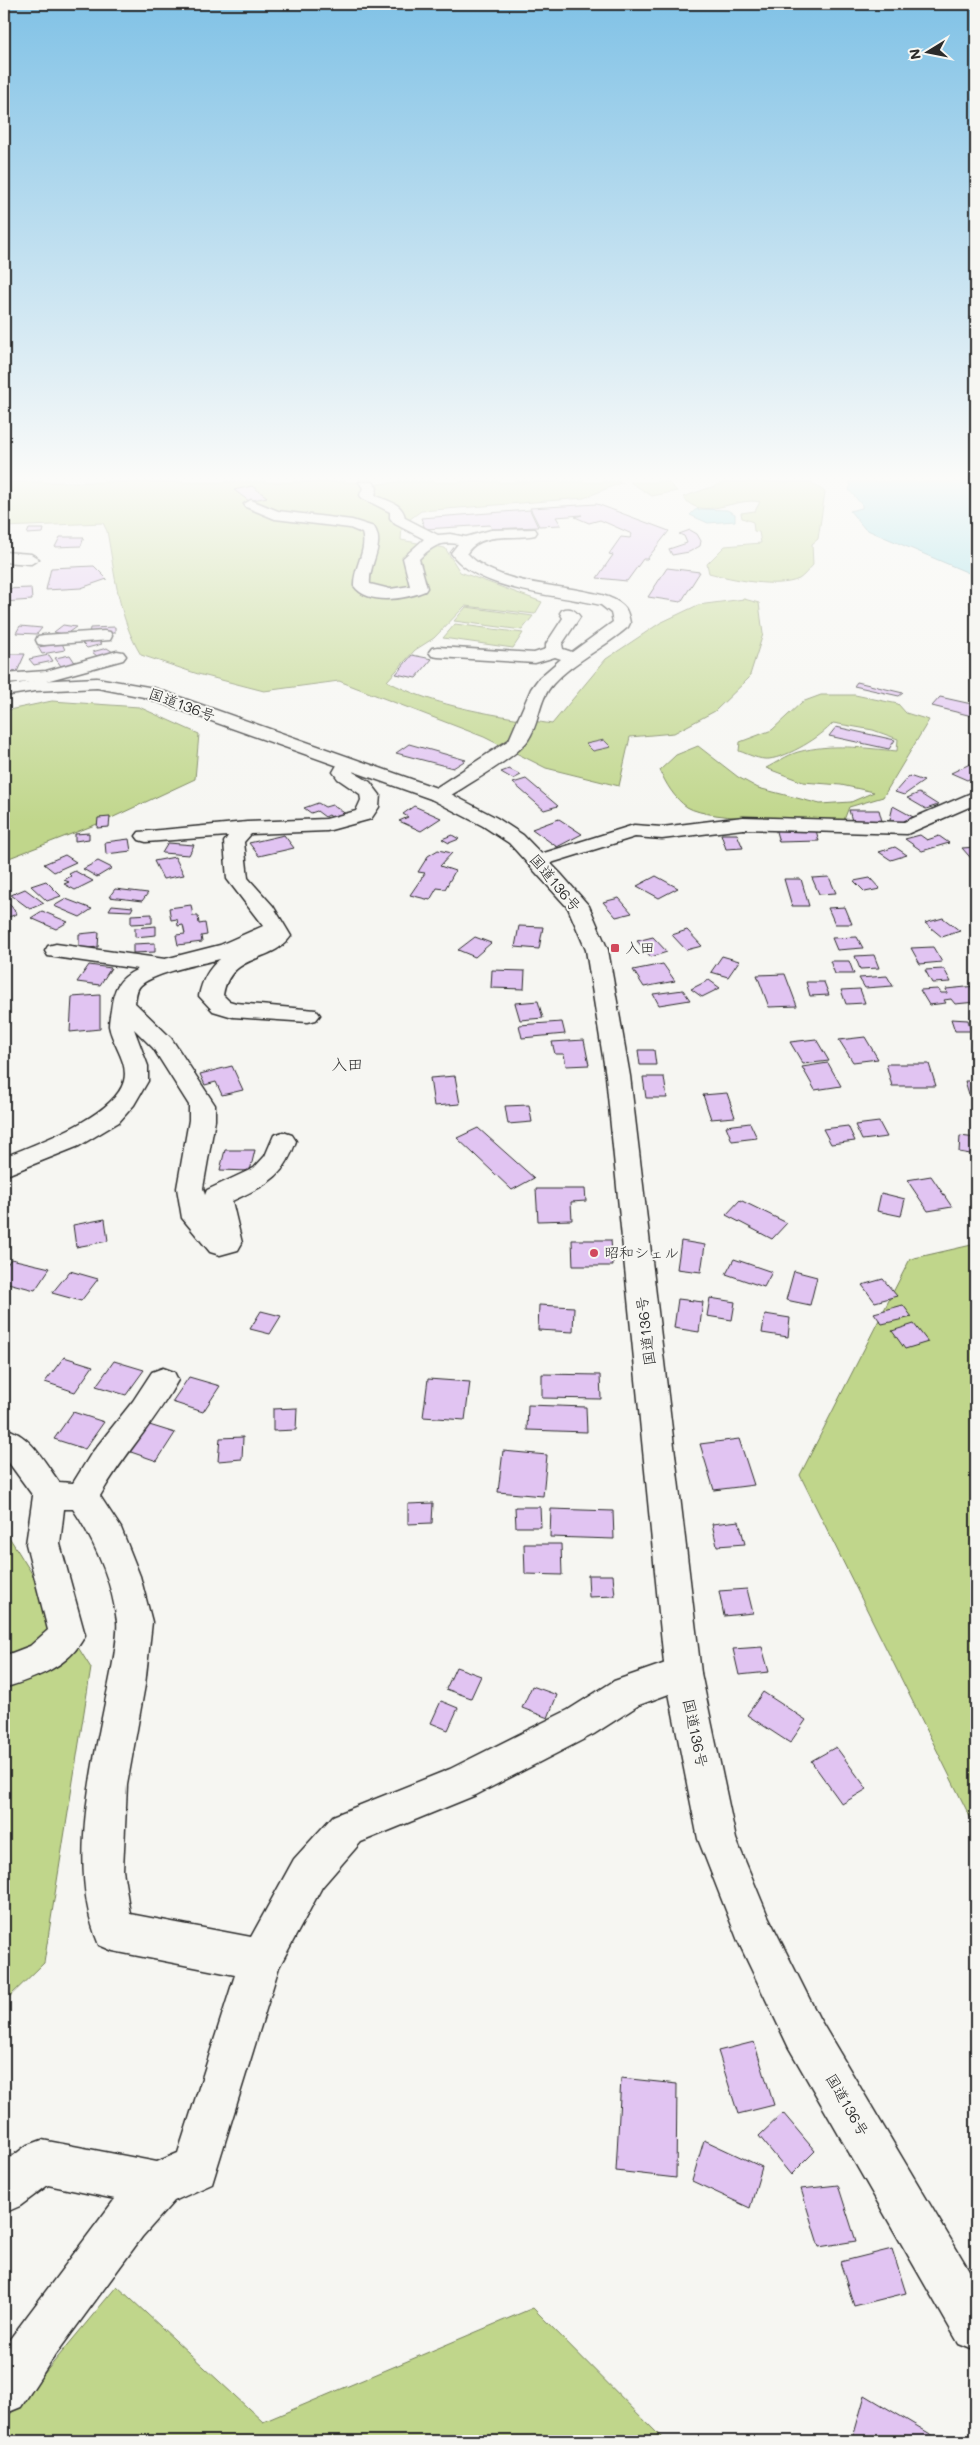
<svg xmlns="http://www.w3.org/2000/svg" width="980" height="2445" font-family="Mali,'Klee One',sans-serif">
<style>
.green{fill:#c0d68b;stroke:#76805b}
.water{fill:#88d8e3;stroke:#639399}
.building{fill:#e1c4f2;stroke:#2b2b2b}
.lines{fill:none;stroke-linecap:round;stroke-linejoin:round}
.minor-casing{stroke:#2b2b2b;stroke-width:3}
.highway-casing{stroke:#2b2b2b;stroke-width:3}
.minor{fill:#f6f6f2;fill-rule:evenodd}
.highway{fill:#f6f6f2;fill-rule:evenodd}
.poi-dot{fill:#d1495b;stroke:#f6f6f2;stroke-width:2}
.labels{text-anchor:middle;stroke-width:4;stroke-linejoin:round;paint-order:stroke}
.street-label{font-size:15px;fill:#2b2b2b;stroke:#f6f6f2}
.poi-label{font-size:15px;fill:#2b2b2b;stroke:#f6f6f2;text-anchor:start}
.neighbourhood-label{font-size:16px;fill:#2b2b2b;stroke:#f6f6f2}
</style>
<rect width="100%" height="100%" fill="#f6f6f2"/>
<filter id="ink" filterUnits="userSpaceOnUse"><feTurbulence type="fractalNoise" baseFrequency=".02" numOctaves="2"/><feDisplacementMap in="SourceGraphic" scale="10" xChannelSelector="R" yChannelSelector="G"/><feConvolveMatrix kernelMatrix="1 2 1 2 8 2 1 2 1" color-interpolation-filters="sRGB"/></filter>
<g filter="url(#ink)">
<!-- green -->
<path class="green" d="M4,482H355L368,485L399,482H623L584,498L421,511L402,525L401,540L445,548L460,572L542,602L535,614L465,606L434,638L415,650L387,681C437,708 497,715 552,724L606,659L660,623L698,605L744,599L759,603L763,634L749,678L715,711L674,733L630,737L619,786L546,768L484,737L339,681L264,691L198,674L141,655C118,617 115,574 107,531L103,523L4,527Z
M630,482H668L677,491L652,496Z
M726,482H811L825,492L818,539L812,544L813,565C809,569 804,576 799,579C777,589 731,579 709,573L707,564L725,546L761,543L759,532L754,531L753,522L742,518L741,513L755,511L760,502C736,496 702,523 683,497Z
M466,607L533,616L522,630L454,621Z
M455,624L523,633L513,648L443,638Z
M821,695H855L898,704L906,713L929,720L883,797L849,807L844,820C811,819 711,822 687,807C675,799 665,783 660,770L676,755L698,746L738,777L758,788L820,804L851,802L874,792L841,785L803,782L766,768C776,763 787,755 798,752C832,743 863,748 897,751L898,739L873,730L833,723C821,737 788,757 769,759C759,760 748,754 739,751L740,742L772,730L802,702Z
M52,701L139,707L199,734L195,779L105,821L4,860V711Z
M976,1244V1829L800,1475L910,1259Z
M4,1529L91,1668L44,1963L4,2002Z
M117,2286L263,2422L533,2308L665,2441H4V2422Z"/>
<!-- water -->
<path class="water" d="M849,482H976V576L865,529L850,511L862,508V505L849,490L851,485Z
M701,509L727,510L735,514V521L708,523L690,515L695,510Z"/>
<!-- building -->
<path class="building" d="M252,486L267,497L249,501L234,490Z
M597,504L669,531L647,559H643L627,581L597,578L613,555L609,554L621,537L630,538L632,534L600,520L589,523L575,517L582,515L556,517L561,525L539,526L530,508Z
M530,510L538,527L492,529L490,525L425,529L421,518Z
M29,529H44L43,533L27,534Z
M690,530L697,534L701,541L700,546L689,552L672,555L669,549L687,543L684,536L679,534Z
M60,537H84L81,546L55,547Z
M94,566L107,579L81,588L46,590L51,568Z
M667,568L700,572L681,602L648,597Z
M31,588L32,600L4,602V589Z
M63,625L76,627L69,632L76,633L72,636L54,632Z
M20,626L42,628L37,634L16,633Z
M115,627V633L89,634L90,628Z
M97,640L102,644L87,648L82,643Z
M62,643L65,650L42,654L38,647Z
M107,648L113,652L97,656L92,652Z
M7,654H25L17,672L4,671V660Z
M49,655L53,661L34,665L29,659Z
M70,655L76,664L61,666L55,658Z
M412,655L432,659L416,678L396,674Z
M857,682L903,693L899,696L854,686Z
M940,697L976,705V717L932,706Z
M836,727L895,740L889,749L829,736Z
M604,740L611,747L593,751L586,744Z
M409,744L466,760L453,768L396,753Z
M970,764L976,767V779L973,777L967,780L951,773Z
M509,769L521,775L513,779L501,772Z
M909,776L924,781L904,795L895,792Z
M526,779L558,806L544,810L513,783Z
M919,793L938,805L926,809L907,798Z
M318,803L325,807L332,805L346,814L334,819L329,815L325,817L317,811L311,813L304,808Z
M414,806L441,818L421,831L399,821L408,817L403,814Z
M893,806L915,818L900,823L890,819Z
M849,810H879L882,821H852Z
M110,817L109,827L97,828L98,818Z
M559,819L582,834L557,847L532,829Z
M815,827L819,841L779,842L775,828Z
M89,833V839L75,841V834Z
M721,834H737L743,848L726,849Z
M284,835L294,848L259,856L249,843Z
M452,835L459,839L449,843L442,839Z
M920,835L927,840L939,836L949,843L922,851L905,839Z
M129,839L131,851L106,854L105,842Z
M168,843L194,845L189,855L162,853Z
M895,847L907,855L891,860L879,852Z
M976,847V864L962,848Z
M438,850L452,853L440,866L455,871L445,889L437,888L430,900L410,895L425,873L418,872L428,856Z
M65,855L76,862L54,872L44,864Z
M175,857L184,875L163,879L154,861Z
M98,861L112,868L97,877L83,869Z
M75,871L93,881L75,890L64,884L69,882L64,880L71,876L69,874Z
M656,876L678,888L659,898L637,886Z
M829,877L836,893L819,894L812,878Z
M870,878L880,889L865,892L854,881Z
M784,879H801L809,906H792Z
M46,881L61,896L47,901L31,886Z
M25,889L44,903L30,909L11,895Z
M115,889L148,893L142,901L109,897Z
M5,898L17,914L6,918L4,915Z
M619,898L632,913L616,917L603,902Z
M66,899L92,909L80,917L54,906Z
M112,905L133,907L131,911L109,910Z
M191,905L193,916H198L199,924L205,923L207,935L201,936L202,942L178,945L176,935L185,934L183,925L178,926L177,919L171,920L169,908Z
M845,907L852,924H835L828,908Z
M42,911L68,922L56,929L31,918Z
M152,914V923L131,924V915Z
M943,918L960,931L942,937L925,923Z
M156,926V935L135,937V928Z
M519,926L543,927L539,949L515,947Z
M687,930L702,946L686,950L672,935Z
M99,932L98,947L79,949V934Z
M475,937L491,943L475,957L458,950Z
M653,937L667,952L651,957L637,941Z
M857,937L863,948L837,950L832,938Z
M155,943V952L133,953V944Z
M933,947L942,962L920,964L911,948Z
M874,955L879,968L860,969L855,956Z
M722,956L739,961L728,977L711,972Z
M830,961H849L854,974H835Z
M663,964L675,981L644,987L633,970Z
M89,965L111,968L100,985L77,982Z
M944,969L951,982L932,983L925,970Z
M492,970L525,971L524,989L491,988Z
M785,974L797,1006L769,1007L757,975Z
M887,976L893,986L865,988L859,978Z
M709,980L720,988L702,997L691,989Z
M806,982H824L829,995L810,996Z
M976,986V1002L955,1004L951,999L944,1000L946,1003L929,1005L920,990L938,989L941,993H947L946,989Z
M860,989L865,1003L846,1004L841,990Z
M683,990L690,1000L659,1005L653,994Z
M100,995V1029L70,1032L72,997Z
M538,1001L543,1018L520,1020L515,1003Z
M951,1019L968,1020L971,1031H955Z
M562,1022L565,1034L522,1038L519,1025Z
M865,1037L878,1059L853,1062L839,1040Z
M816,1039L829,1061L803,1064L790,1042Z
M584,1040L589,1065L566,1066L564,1054H555L552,1042Z
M638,1050H654L656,1065H640Z
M828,1063L841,1086L815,1090L802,1067Z
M886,1064H929L936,1086H892Z
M232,1066L243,1090L222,1095L216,1082L205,1085L200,1074Z
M455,1076L460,1104L434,1106L430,1078Z
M643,1077H664L667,1098H646Z
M965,1081H976V1094H969Z
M727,1093L735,1117L711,1119L703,1095Z
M529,1105L532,1122L508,1124L505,1106Z
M879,1122L887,1137L862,1140L855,1125Z
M750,1123L757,1138L732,1141L726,1126Z
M848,1126L855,1141L831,1144L823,1129Z
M478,1128L534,1178L512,1190L457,1138Z
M960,1136L976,1138V1155L959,1152Z
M225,1150H255L250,1171L220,1170Z
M931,1176L952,1207L928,1211L907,1180Z
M536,1189H585L586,1201L571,1202L572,1220L538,1221Z
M881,1193L905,1199L901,1216L877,1211Z
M740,1200L787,1223L772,1239L726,1215Z
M105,1219L108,1241L76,1247L73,1225Z
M572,1240H611L613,1266H573Z
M681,1241L705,1245L701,1272L677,1269Z
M11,1259L50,1268L35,1290L4,1282V1269Z
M734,1259L772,1272L764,1287L726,1274Z
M70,1271L98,1279L81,1301L52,1293Z
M794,1271L817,1277L810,1305L786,1300Z
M883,1279L897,1296L875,1302L862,1285Z
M710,1298L735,1302L732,1320L707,1316Z
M678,1299L703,1302L699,1332L674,1328Z
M539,1305L574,1307L573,1332L538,1330Z
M903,1305L912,1317L882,1324L874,1313Z
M261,1311L281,1316L270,1334L250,1329Z
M765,1314L790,1318L788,1337L762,1333Z
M914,1324L928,1342L905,1349L892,1331Z
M64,1357L93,1366L75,1392L45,1382Z
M114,1361L144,1370L126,1395L96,1386Z
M542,1374L600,1375L601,1399L542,1398Z
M189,1377L220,1386L203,1412L172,1402Z
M428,1379L470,1382L465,1420L423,1417Z
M528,1405L586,1407L587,1432L527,1430Z
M297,1408L296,1430L273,1431V1409Z
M73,1412L104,1422L85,1449L54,1439Z
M143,1423L175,1433L157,1461L125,1450Z
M243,1437L242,1459L218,1461L220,1438Z
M739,1439L754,1485L714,1490L700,1444Z
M503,1451L547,1455L543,1496L498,1492Z
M433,1503L432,1523L408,1524V1504Z
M515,1507H540L541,1527H516Z
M551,1509L613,1511L614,1539L550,1537Z
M739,1521L745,1544L717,1546L712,1524Z
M524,1544H561L562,1575L525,1574Z
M588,1575H613L615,1596L589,1597Z
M747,1589L753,1613L724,1616L719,1591Z
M762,1647L769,1672L739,1675L733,1649Z
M456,1667L481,1676L471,1698L446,1689Z
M532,1686L557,1695L548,1718L522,1708Z
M763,1692L806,1720L790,1743L747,1715Z
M441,1701L458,1708L448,1730L431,1723Z
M836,1747L867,1789L842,1804L811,1761Z
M754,2042L774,2105L738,2114L718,2051Z
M621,2078L677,2084L676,2178L616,2171Z
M783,2113L815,2151L791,2175L759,2136Z
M704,2140L762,2167L750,2208L692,2181Z
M838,2185L856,2241L819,2247L801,2189Z
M892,2249L906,2293L854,2306L840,2262Z
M865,2395L942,2441H852Z"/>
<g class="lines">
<defs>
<path id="minor" d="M359,482H373L377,488L375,495C388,502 402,502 405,518L438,535L450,534L466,537L491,530L535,529L537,532L535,535C514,540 481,531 467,553C493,582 546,584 583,591C597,594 615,596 625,608C628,612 629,618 630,623L628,627C604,648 574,661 553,684C538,700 540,723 528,740C517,757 465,786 445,799L438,801L431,799L428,795L431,791L509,740L531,689L539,678L561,659L555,657L535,663L438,657L432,656L429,652L432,648L438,647L534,653L546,649V644L563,618L560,613L562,610C571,607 575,610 580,617L562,644L563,649L572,652L613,622L611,613L601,605C558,594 478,592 451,553L458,544C440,541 431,547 419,559L427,588L425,591C406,599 368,606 354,586C353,568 368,550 362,533L350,528L275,519L246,507L244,504L251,500L278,511L352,520L374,527C386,545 368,564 370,584L390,589L410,586L403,558L424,539L395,524L390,518V512L362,498L360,495L363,488Z
M4,552L31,554L39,559L31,564L4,562Z
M104,631L110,632L112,636L110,640L44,645L38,644L36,640L38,636L44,635Z
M117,651L123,652L126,656L123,660L46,681L4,684V674L46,671Z
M347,758L354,760L357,764L353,772L370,782L380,795L379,807L371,819L327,831L251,834L244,842L248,878L273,906L291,936C272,964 230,952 223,995L229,1001L236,1003L316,1010L320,1015L316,1020L308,1022L233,1017L213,1011L199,996C202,980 208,969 220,959C200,964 156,972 141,985C136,989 136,997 135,1003L171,1038L215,1105V1120L203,1188L205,1195L207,1190L254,1168L265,1156L274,1135L283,1132L292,1135L296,1141C283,1180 266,1184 232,1201L242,1243L238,1250L220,1255L210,1252L182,1218L177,1188L189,1120V1105L153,1048L134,1029L148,1066V1081L134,1105L119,1122L79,1146L4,1176V1157C35,1144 114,1117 124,1081C129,1062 112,1044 109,1026C109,1021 110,1015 111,1010C114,989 117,979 138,969L48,956L45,951L48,946L56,944L165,959L220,945L263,926L227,879L224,842L228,836L146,842L139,840L136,836L139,832L247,822L326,819L356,811L361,800L360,794L338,779L333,772L340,760Z
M976,791V804L907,834L743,829L662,839L635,837L538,867L531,865L528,861L531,857L634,825L662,827L743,817L904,822Z
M163,1368L174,1372L178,1380C156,1421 123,1455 100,1496L121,1528L140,1576L152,1622L145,1685L127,1785L123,1870L130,1914L251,1937L294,1859L333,1816L450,1769L568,1710L614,1681L683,1657L696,1662L701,1673L696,1684L639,1705L594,1734L476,1795L361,1842L322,1887L279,1967L212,2184L174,2201L142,2237L51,2361L21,2407L4,2414V2347L115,2199L48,2185L20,2206L4,2213V2163L26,2146L42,2140L157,2162L178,2153L235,1975L113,1951L99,1945C68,1872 90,1778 105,1703C109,1684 119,1638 117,1621C112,1581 95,1542 73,1509H64L60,1544L85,1635C70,1667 35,1678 4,1688V1656L30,1646L48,1630L26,1544L33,1496L4,1456V1428C31,1435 43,1460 59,1482L73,1483L91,1454L133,1401L152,1372Z"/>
<path id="highway" d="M97,678L154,688L445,791L497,818L523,835L561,874L589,906L608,950L630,1076L701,1673L736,1839L767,1914L819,2018L976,2282V2351L959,2344L789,2048L738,1941L698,1839L665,1673L606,1076L586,950L568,908L509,843L483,826L431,799L144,697L97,688L35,691L4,696V686L35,681Z"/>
</defs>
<!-- minor casing -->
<use href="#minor" class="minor-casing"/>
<!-- highway casing -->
<use href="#highway" class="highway-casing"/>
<!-- minor -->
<use href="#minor" class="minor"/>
<!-- highway -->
<use href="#highway" class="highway"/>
</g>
</g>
<!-- sky -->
<linearGradient id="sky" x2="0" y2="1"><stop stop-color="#81c2e6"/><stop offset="0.58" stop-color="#fbfbf9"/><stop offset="1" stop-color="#fbfbf9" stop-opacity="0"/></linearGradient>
<rect width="980" height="824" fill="url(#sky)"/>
<!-- markers -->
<g class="poi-dot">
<rect x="610" y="943" width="10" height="10" rx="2.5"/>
<circle cx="594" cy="1253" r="5"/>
</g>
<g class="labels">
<!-- street labels -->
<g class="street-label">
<text transform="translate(182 705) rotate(20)" y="5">国道136号</text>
<text transform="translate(555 883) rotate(50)" y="5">国道136号</text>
<text transform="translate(646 1331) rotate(-97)" y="5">国道136号</text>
<text transform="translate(695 1733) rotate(78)" y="5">国道136号</text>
<text transform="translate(847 2105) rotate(60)" y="5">国道136号</text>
</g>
<!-- poi labels -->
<g class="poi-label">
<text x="625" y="953">入田</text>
<text x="604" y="1258">昭和シェル</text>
</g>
<!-- neighbourhood labels -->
<g class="neighbourhood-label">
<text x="347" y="1070">入田</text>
</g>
</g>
<!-- margin -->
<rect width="980" height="2445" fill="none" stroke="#f6f6f2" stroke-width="20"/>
<rect x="10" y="10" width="960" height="2425" fill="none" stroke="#2b2b2b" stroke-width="2" filter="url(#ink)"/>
<!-- north arrow -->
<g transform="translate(928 52) rotate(260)" stroke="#f6f6f2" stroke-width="4" paint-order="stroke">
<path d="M0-4L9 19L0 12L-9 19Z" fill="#2b2b2b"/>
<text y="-8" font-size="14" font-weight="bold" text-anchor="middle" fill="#2b2b2b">N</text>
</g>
</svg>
